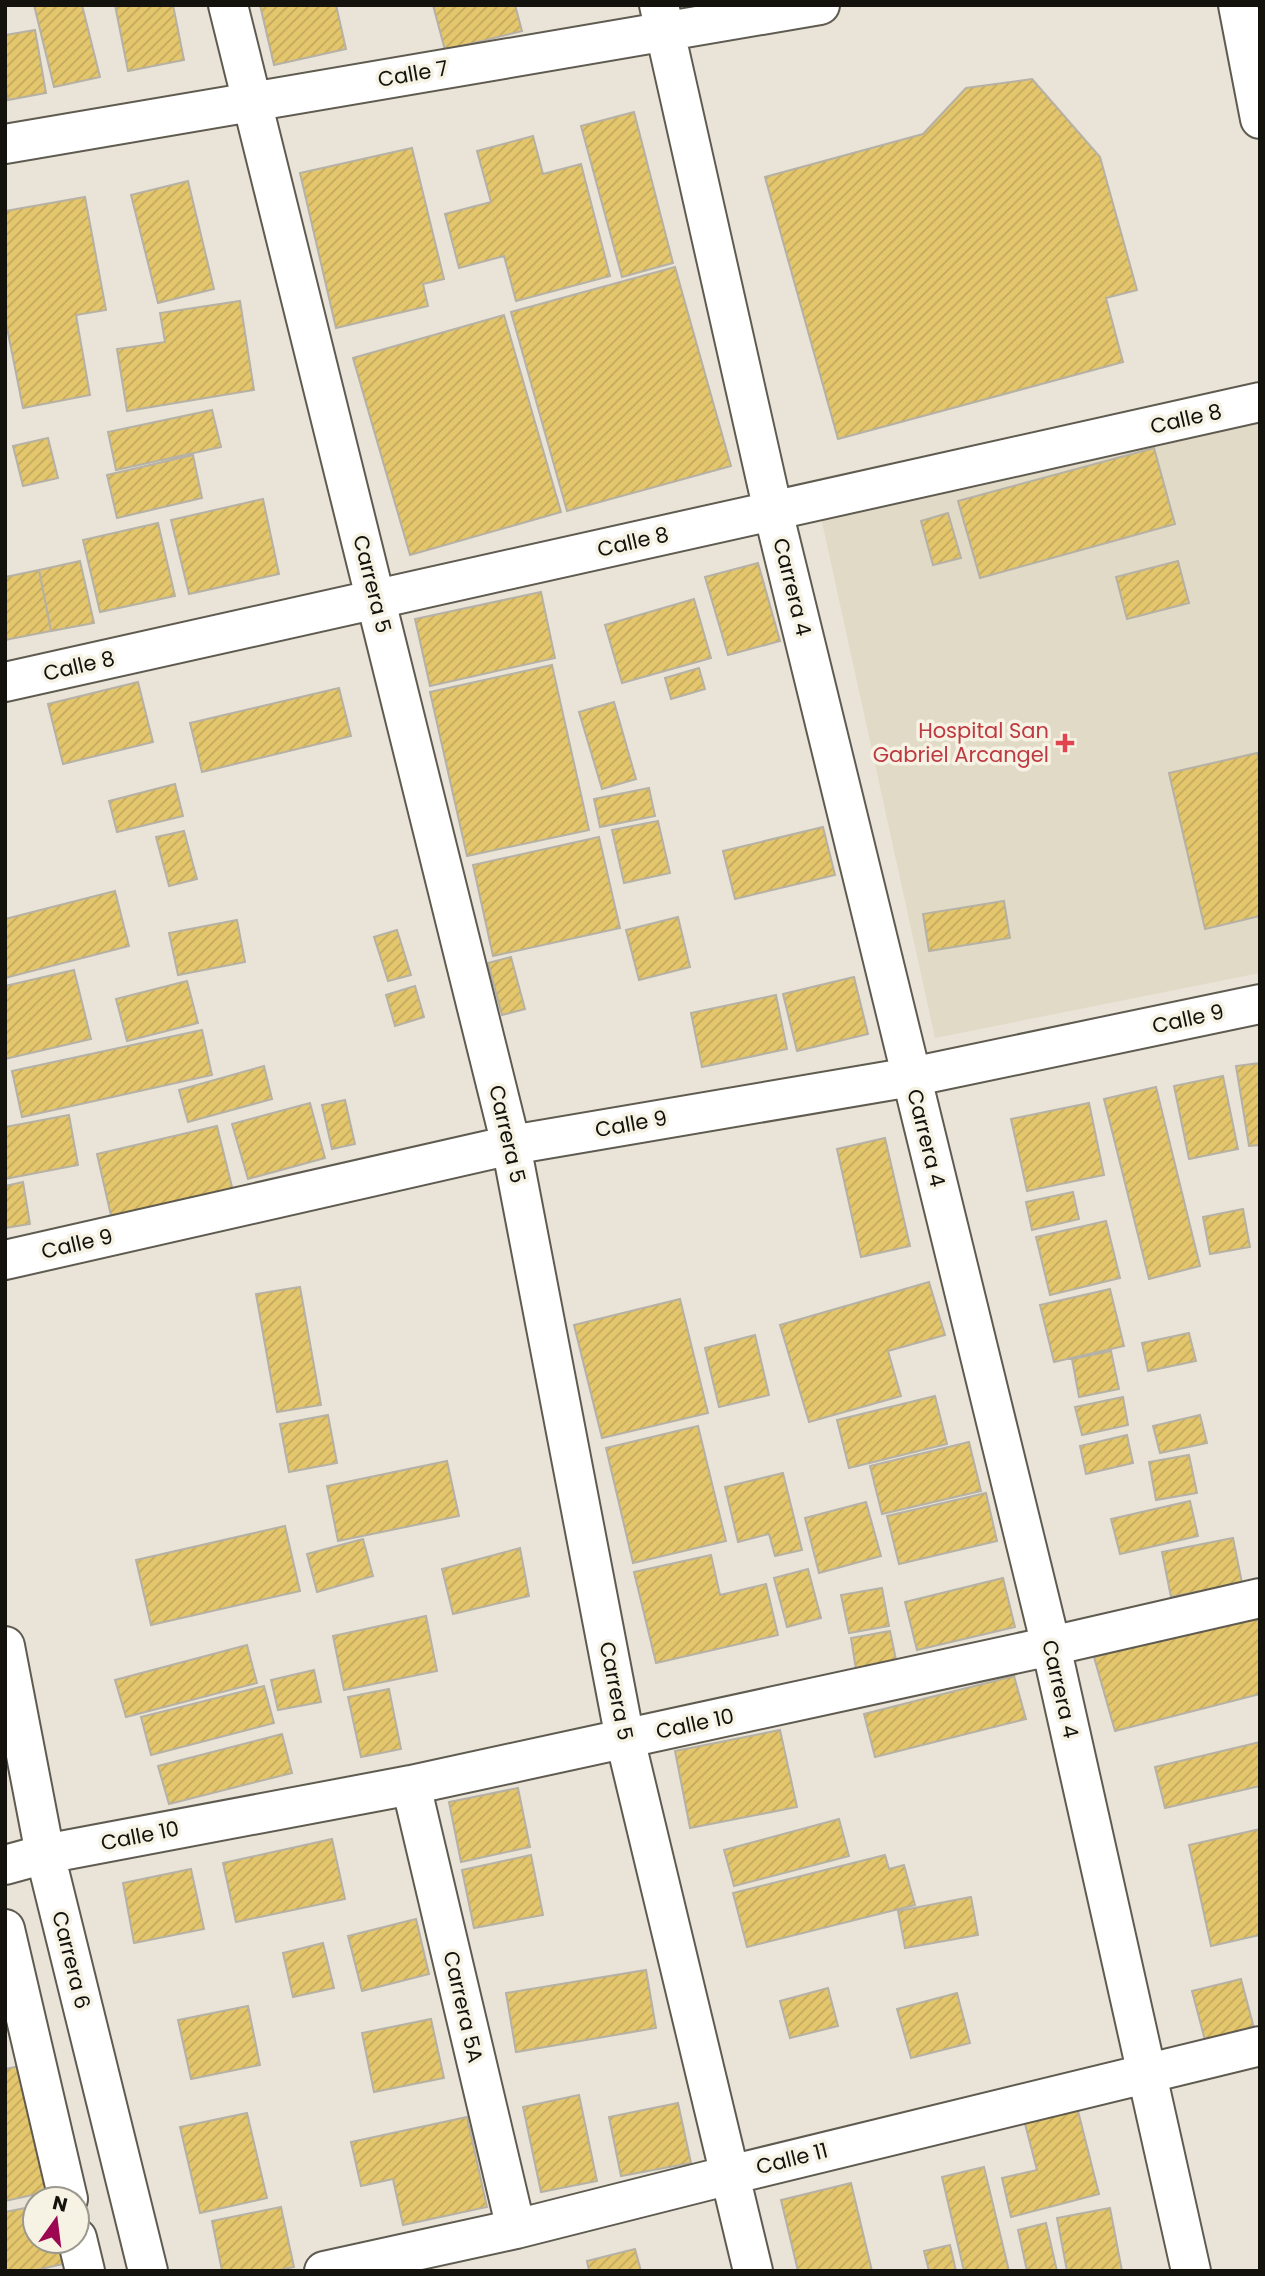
<svg xmlns="http://www.w3.org/2000/svg" width="1265" height="2276" font-family="Poppins,sans-serif">
<style>
.built{fill:#e1dac6}
.building{fill:url(#building-hatch);stroke:#b6b1a5;stroke-width:2}
.lines{fill:none;stroke-linecap:round;stroke-linejoin:round}
.street-casing{stroke:#5f5b50;stroke-width:42}
.street{stroke:#fff;stroke-width:38}
.health-dot{fill:#e0444e;stroke:#f6f2e4;stroke-width:2.5}
.labels{text-anchor:middle;stroke-width:7;stroke-linejoin:round;paint-order:stroke}
.street-label{font-size:21px;fill:#13120d;stroke:#f6f2e4}
.health-label{font-size:21px;fill:#be3a42;stroke:#f6f2e4;text-anchor:end}
</style>
<defs>
<pattern id="building-hatch" width="6" height="6" patternUnits="userSpaceOnUse" patternTransform="scale(1.75)"><rect width="6" height="6" fill="#e4c66d"/><path d="M-1 1l2-2M0 6l6-6M5 7l2-2" fill="none" stroke="#c3a95d"/></pattern>
</defs>
<rect width="100%" height="100%" fill="#e9e4d7"/>
<!-- built -->
<path class="built" d="M1260,419V973L935,1038L820,513Z"/>
<!-- building -->
<path class="building" d="M34,5H82L100,77L54,87Z
M115,5H173L184,60L128,71Z
M260,5H336L346,49L274,65Z
M433,5H515L522,31L445,50Z
M35,30L46,93L8,100L5,85V35Z
M1032,79L1100,157L1137,290L1106,298L1123,362L838,439L765,177L923,134L966,88Z
M634,112L673,263L622,277L581,126Z
M533,136L543,174L581,164L610,276L516,301L504,256L459,268L445,214L491,202L477,151Z
M412,148L444,279L423,284L428,306L336,328L300,173Z
M188,181L214,289L158,303L131,195Z
M85,197L106,310L76,315L90,395L23,408L5,318V211Z
M675,267L731,466L567,511L511,312Z
M240,301L254,390L127,411L117,349L165,342L160,313Z
M504,315L561,512L410,555L353,358Z
M212,410L221,447L116,470L108,432Z
M48,438L58,478L23,486L13,446Z
M1154,448L1175,524L980,578L958,501Z
M193,455L202,498L117,518L107,475Z
M263,499L279,574L189,594L171,520Z
M948,513L961,558L933,565L921,521Z
M158,523L175,596L100,612L83,540Z
M80,561L94,623L51,631L39,570Z
M1178,561L1189,603L1127,619L1116,577Z
M758,563L780,641L728,655L705,577Z
M39,570L51,631L5,640V577Z
M541,592L555,658L430,686L415,619Z
M694,599L711,658L622,683L605,625Z
M552,665L589,830L467,856L430,692Z
M699,668L705,689L671,699L665,678Z
M138,682L153,742L63,764L48,704Z
M339,688L351,736L202,772L190,723Z
M614,702L636,779L602,789L579,712Z
M1257,753L1260,763V916L1205,929L1169,773Z
M175,784L183,816L117,832L109,801Z
M649,788L655,816L600,827L594,799Z
M658,821L670,873L624,883L612,830Z
M823,827L835,875L735,899L723,851Z
M184,831L197,879L169,886L156,837Z
M599,837L620,928L493,956L473,865Z
M115,891L129,946L5,978V919Z
M1004,901L1010,938L929,951L923,914Z
M678,917L690,967L639,980L626,930Z
M237,920L245,962L178,975L169,933Z
M397,930L411,975L388,981L374,937Z
M511,957L525,1009L502,1015L488,963Z
M74,970L91,1039L5,1059V986Z
M854,977L868,1034L797,1051L783,994Z
M187,981L198,1023L127,1041L116,999Z
M415,986L424,1017L395,1026L386,995Z
M776,995L787,1049L702,1067L691,1013Z
M202,1030L212,1075L22,1117L12,1071Z
M1260,1063V1145L1249,1146L1236,1066Z
M264,1066L272,1099L188,1122L179,1090Z
M1223,1076L1238,1149L1189,1159L1174,1086Z
M1156,1087L1200,1266L1149,1279L1104,1099Z
M345,1100L355,1144L332,1149L322,1105Z
M310,1103L325,1158L248,1179L232,1124Z
M1089,1103L1104,1175L1027,1191L1011,1119Z
M69,1115L78,1165L5,1179V1127Z
M217,1126L233,1191L112,1220L97,1154Z
M885,1138L910,1246L861,1257L837,1149Z
M23,1182L30,1224L5,1228V1186Z
M1073,1192L1079,1219L1032,1230L1026,1202Z
M1243,1209L1250,1247L1210,1254L1203,1217Z
M1106,1221L1120,1278L1050,1295L1036,1237Z
M929,1282L945,1335L888,1351L901,1396L809,1422L780,1325Z
M300,1287L321,1405L277,1412L256,1294Z
M1110,1289L1124,1346L1054,1362L1040,1305Z
M680,1299L708,1413L602,1438L574,1325Z
M1189,1333L1196,1361L1148,1371L1142,1343Z
M755,1335L769,1395L719,1407L705,1348Z
M1111,1351L1119,1389L1079,1397L1072,1359Z
M935,1396L947,1444L849,1468L837,1420Z
M1123,1397L1128,1425L1082,1435L1075,1407Z
M328,1415L337,1463L289,1472L280,1424Z
M1200,1415L1207,1443L1160,1453L1153,1426Z
M698,1426L726,1541L633,1563L606,1448Z
M1127,1435L1133,1463L1086,1474L1080,1446Z
M969,1442L981,1491L882,1514L870,1466Z
M1189,1455L1197,1493L1156,1500L1149,1462Z
M447,1461L459,1516L338,1541L327,1486Z
M783,1473L802,1550L775,1556L769,1534L738,1542L725,1487Z
M986,1493L997,1541L899,1564L887,1516Z
M1190,1501L1198,1536L1120,1554L1111,1519Z
M866,1502L881,1556L819,1573L805,1518Z
M285,1526L300,1591L151,1625L136,1560Z
M1233,1538L1242,1583L1171,1597L1162,1552Z
M363,1539L373,1576L317,1592L307,1554Z
M520,1548L529,1596L453,1614L442,1569Z
M711,1555L720,1595L766,1584L778,1635L656,1663L634,1572Z
M808,1569L821,1618L787,1627L774,1578Z
M1003,1578L1015,1627L917,1650L905,1602Z
M882,1588L889,1626L849,1633L841,1595Z
M1260,1614V1694L1115,1731L1094,1657Z
M426,1616L437,1671L344,1690L333,1636Z
M890,1631L898,1669L857,1676L851,1638Z
M247,1645L257,1683L126,1717L115,1680Z
M314,1670L321,1702L278,1710L271,1680Z
M1014,1676L1026,1719L875,1757L864,1714Z
M264,1686L274,1723L151,1755L141,1717Z
M389,1689L401,1749L361,1757L348,1697Z
M780,1730L797,1807L690,1828L675,1751Z
M282,1734L292,1773L169,1804L158,1766Z
M1260,1742V1786L1165,1808L1155,1767Z
M518,1788L530,1847L461,1862L449,1802Z
M839,1819L849,1856L734,1886L724,1850Z
M1260,1829V1935L1211,1946L1189,1845Z
M332,1839L345,1899L236,1922L223,1863Z
M531,1855L543,1915L474,1928L462,1870Z
M885,1855L889,1869L904,1865L915,1905L747,1947L733,1893Z
M191,1869L204,1929L134,1943L123,1883Z
M971,1897L978,1935L905,1948L898,1911Z
M416,1919L429,1974L362,1991L348,1936Z
M323,1943L334,1988L293,1997L283,1953Z
M646,1970L656,2028L516,2052L506,1993Z
M1241,1979L1255,2032L1206,2044L1192,1991Z
M828,1988L838,2026L790,2038L780,2001Z
M957,1993L970,2043L911,2058L897,2009Z
M248,2006L260,2065L191,2079L178,2020Z
M431,2019L444,2078L374,2092L362,2033Z
M34,2063L60,2189L5,2201V2069Z
M579,2095L597,2181L541,2192L523,2107Z
M678,2103L691,2163L621,2176L609,2117Z
M1077,2107L1099,2194L1011,2217L1002,2178L1037,2170L1024,2120Z
M247,2113L267,2198L200,2213L180,2127Z
M467,2117L487,2207L403,2225L393,2179L361,2186L351,2142Z
M984,2167L1009,2271H964L942,2177Z
M851,2183L872,2271H798L781,2200Z
M35,2206V2241H67L72,2262L32,2271H5V2212Z
M281,2207L294,2267L274,2271H222L212,2221Z
M1110,2208L1122,2271H1067L1057,2218Z
M1046,2223L1057,2271H1027L1018,2230Z
M950,2245L956,2271H929L924,2251Z
M635,2249L641,2271H589L587,2261Z"/>
<g class="lines">
<defs>
<path id="street" d="M228,5L511,1145L625,1739L753,2271
M659,5L773,511L1051,1646L1191,2271
M1238,5L1260,119
M5,144L820,5
M5,682L1260,402
M5,1260L511,1145L911,1077L1260,1004
M5,1646L45,1854L148,2271
M411,1785L516,2229
M5,1865L45,1854L411,1785L1051,1646L1260,1598
M5,1929L68,2199
M77,2238L85,2271
M324,2271L516,2229L730,2175L1260,2046"/>
</defs>
<!-- street casing -->
<use href="#street" class="street-casing"/>
<!-- street -->
<use href="#street" class="street"/>
</g>
<!-- markers -->
<path class="health-dot" d="M1061.5 732.5h7v7h7v7h-7v7h-7v-7h-7v-7h7z"/>
<g class="labels">
<!-- street labels -->
<g class="street-label">
<text transform="translate(413 74) rotate(-10)" y="7">Calle 7</text>
<text transform="translate(1186 419) rotate(-13)" y="7">Calle 8</text>
<text transform="translate(633 542) rotate(-13)" y="7">Calle 8</text>
<text transform="translate(372 584) rotate(76)" y="7">Carrera 5</text>
<text transform="translate(792 587) rotate(76)" y="7">Carrera 4</text>
<text transform="translate(79 666) rotate(-13)" y="7">Calle 8</text>
<text transform="translate(1188 1019) rotate(-12)" y="7">Calle 9</text>
<text transform="translate(631 1124) rotate(-10)" y="7">Calle 9</text>
<text transform="translate(507 1134) rotate(77)" y="7">Carrera 5</text>
<text transform="translate(926 1138) rotate(76)" y="7">Carrera 4</text>
<text transform="translate(77 1244) rotate(-13)" y="7">Calle 9</text>
<text transform="translate(1060 1689) rotate(77)" y="7">Carrera 4</text>
<text transform="translate(616 1691) rotate(79)" y="7">Carrera 5</text>
<text transform="translate(695 1724) rotate(-12)" y="7">Calle 10</text>
<text transform="translate(140 1836) rotate(-11)" y="7">Calle 10</text>
<text transform="translate(71 1960) rotate(76)" y="7">Carrera 6</text>
<text transform="translate(463 2007) rotate(77)" y="7">Carrera 5A</text>
<text transform="translate(792 2159) rotate(-14)" y="7">Calle 11</text>
</g>
<!-- health labels -->
<g class="health-label">
<text x="1049" y="738">Hospital San<tspan x="1049" dy="24">Gabriel Arcangel</tspan></text>
</g>
</g>
<!-- border -->
<rect width="1265" height="2276" fill="none" stroke="#13120d" stroke-width="14"/>
<!-- north arrow -->
<g transform="translate(56 2220) rotate(14)"><circle r="33" fill="#f6f2e4" stroke="#9b988e" stroke-width="2"/>
<path d="M0-5L12 26L0 18L-12 26Z" fill="#9d0651"/>
<text y="-10" font-size="19" font-weight="bold" text-anchor="middle" fill="#13120d">N</text>
</g>
</svg>
